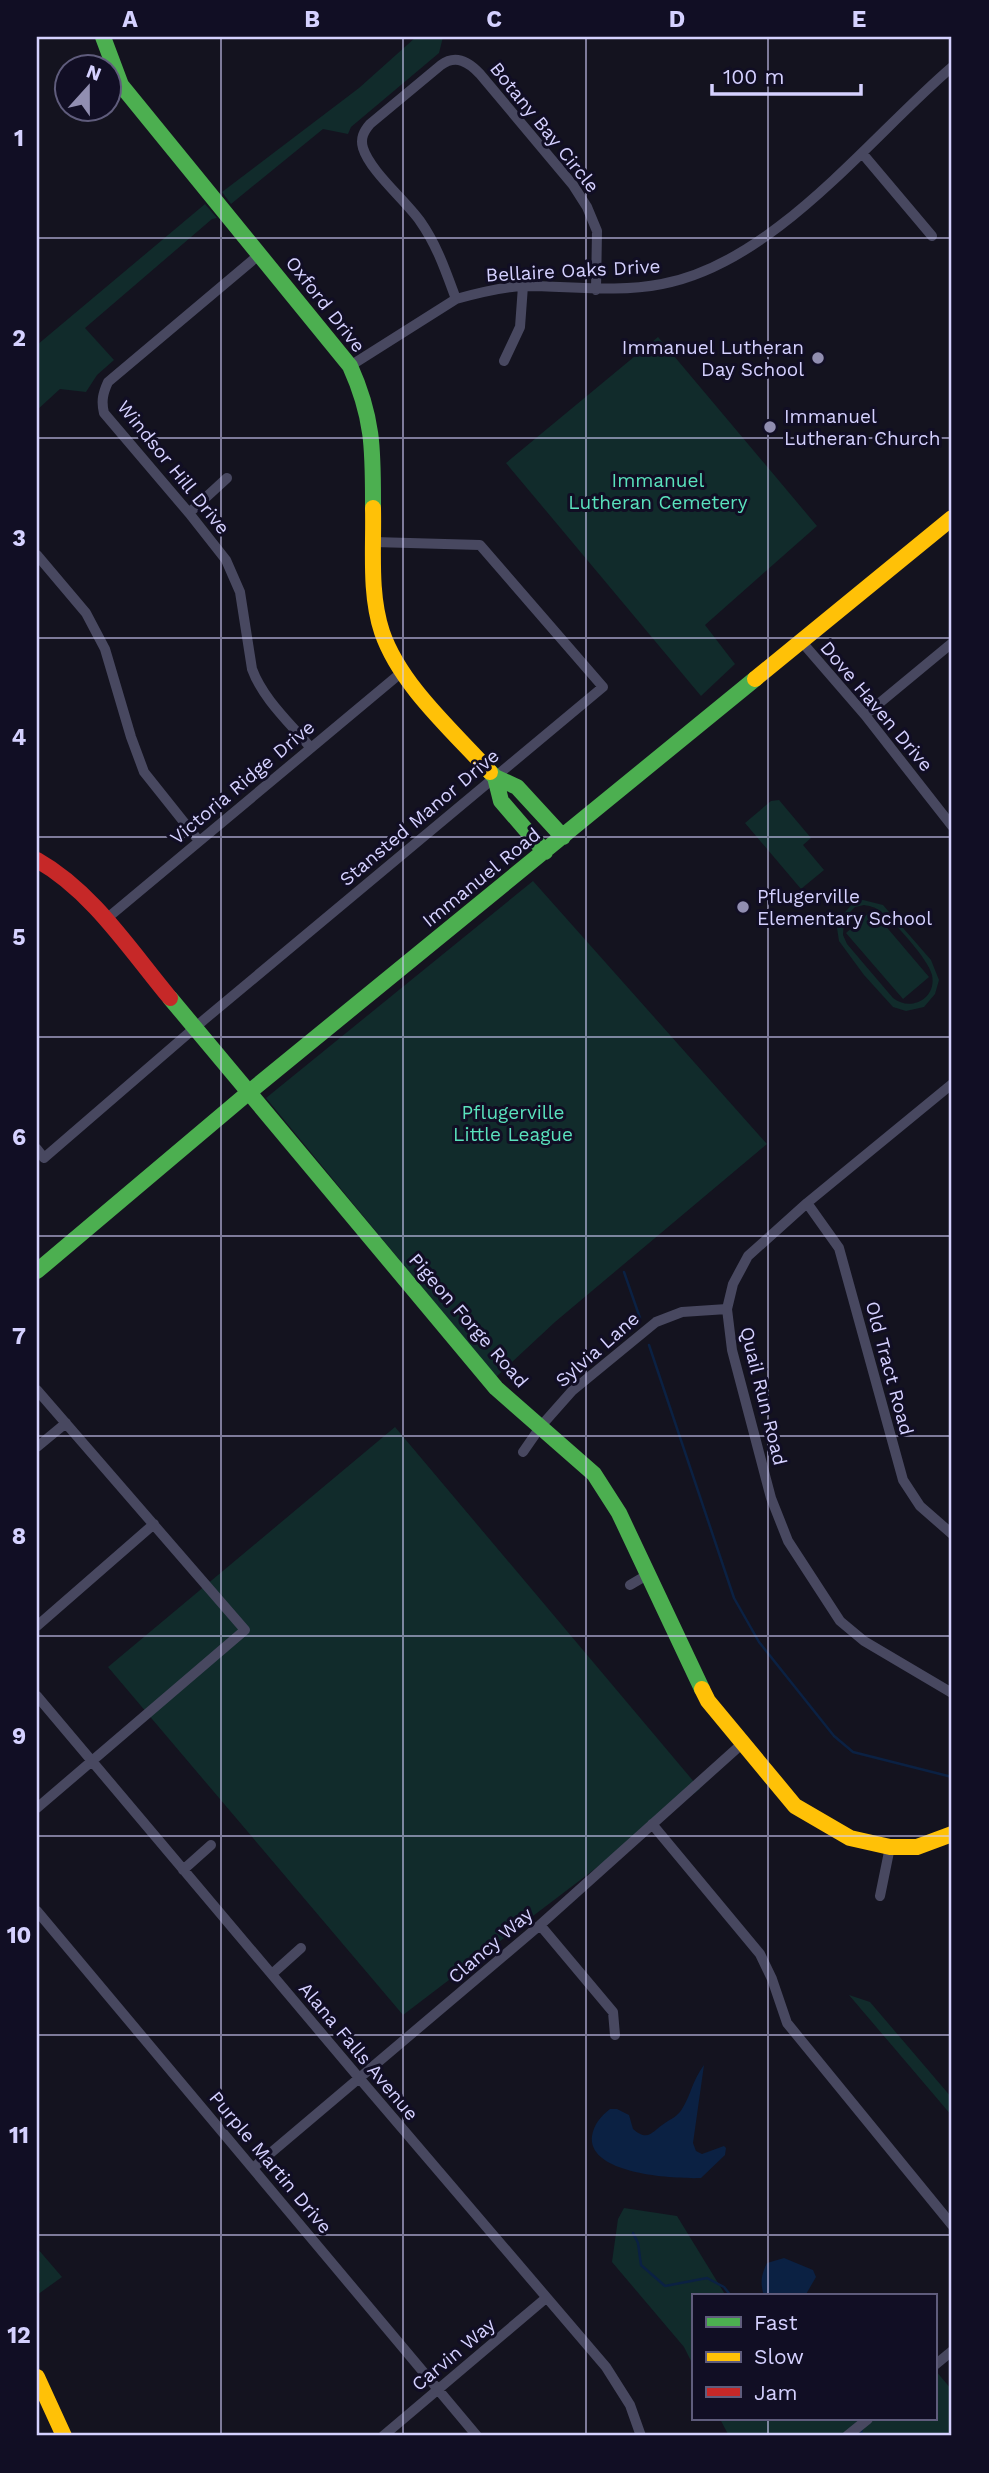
<svg xmlns="http://www.w3.org/2000/svg" width="989" height="2473" font-family="'Work Sans',sans-serif">
<style>
.green{fill:#112b2b;fill-rule:evenodd}
.water{fill:#0b2143}
.lines{fill:none;stroke-linecap:round;stroke-linejoin:round}
.stream{stroke:#0b2143;stroke-width:2.5}
.street{stroke:#484860;stroke-width:10}
.fast{stroke:#4caf50;stroke-width:16}
.slow{stroke:#ffc107;stroke-width:16}
.jam{stroke:#c62828;stroke-width:16}
.grid{fill:none;stroke:#d5d1ff;stroke-width:2;stroke-opacity:0.55}
.poi-dot{fill:#918eb1;stroke:#110e24;stroke-width:2.5}
.labels{text-anchor:middle;stroke-width:6;stroke-linejoin:round;paint-order:stroke}
.street-label{font-size:19px;fill:#d5d1ff;stroke:#110e24}
.poi-label{font-size:19px;fill:#d5d1ff;stroke:#110e24;text-anchor:start}
.park-label{font-size:19px;fill:#5ae2bd;stroke:#110e24}
.neatline{fill:none;stroke:#d5d1ff;stroke-width:2.5}
.grid-label{font-size:23px;text-anchor:middle;font-weight:bold;fill:#d5d1ff}
</style>
<rect width="100%" height="100%" fill="#14131f"/>
<!-- green -->
<path class="green" d="M416,37H443L439,53L351,127L348,134L323,129L231,204L222,192L359,88Z
M205,204L217,218L212,219L85,328L114,360L97,375L86,392L60,389L37,410V345Z
M658,337L817,526L705,625L735,664L701,696L506,463Z
M779,800L811,838L803,845L824,870L801,889L745,823L771,801Z
M533,881L767,1144L555,1322L496,1377L266,1098Z
M863,900L883,905L931,960L939,980L935,994L924,1007L906,1011L893,1007L864,975L839,941L837,928L839,919L854,902ZM864,905C870,906 875,907 880,911C893,920 929,960 932,975C937,999 910,1012 893,998L847,944L843,935L844,921L848,914L855,907Z
M872,910L929,977L903,999L846,933Z
M395,1427L700,1789L403,2015L108,1667Z
M849,1995L870,2002L952,2098V2116Z
M624,2208L677,2216L726,2296H693V2365L684,2347L612,2262L618,2219Z
M37,2248L62,2277L37,2295Z
M935,2370L952,2390V2436H729L720,2419H935Z"/>
<!-- water -->
<path class="water" d="M704,2065L693,2143L696,2151L702,2154L724,2146L726,2148L725,2155L701,2178C676,2179 587,2175 592,2136C594,2124 601,2116 610,2109H617L629,2115L633,2129C649,2143 653,2130 665,2123C671,2119 678,2116 682,2109C691,2095 692,2081 704,2065Z
M784,2258L813,2270L816,2277L805,2296H764C760,2283 761,2275 767,2263Z"/>
<g class="lines">
<!-- stream -->
<path class="stream" d="M624,1272L640,1318
M649,1345L734,1598L759,1642L834,1736L853,1752L952,1777
M633,2233L638,2243L641,2265L665,2286L707,2278L724,2287L731,2296
M861,2428L862,2436"/>
<!-- street -->
<path class="street" d="M862,153L932,236
M260,254L108,382C103,393 101,401 104,413L189,513L226,560L240,592L252,669C263,699 290,723 310,747
M456,299C446,272 437,245 420,221C405,200 370,171 363,148C360,138 364,131 370,124L441,65C456,54 469,62 480,74L573,185L587,207L597,231L596,290
M504,361L520,327L523,286
M350,366L456,299C478,293 501,287 524,286C570,286 616,293 662,284C774,263 868,139 952,67
M189,513L227,478
M37,555L86,613L105,649L131,737L144,772L199,841
M801,641L865,715L952,826
M865,715L952,643
M105,920L402,672
M952,1084L807,1203L748,1256L733,1284L727,1309L732,1350L771,1498L788,1541L840,1621L864,1641L952,1693
M37,1149L44,1158L205,1019L603,687L480,545L374,542
M807,1203L839,1248L903,1480L920,1506L952,1534
M37,1390L245,1630L37,1808
M37,1447L66,1423
M523,1452L541,1426L572,1391L656,1322L682,1312L727,1309
M630,1585L647,1575
M37,1626L154,1524
M37,1696L360,2079L606,2367L630,2405L641,2436
M652,1824L760,1954L772,1979L787,2023L952,2225
M183,1870L211,1845
M880,1896L890,1847
M37,1911L477,2436
M540,1925L613,2012L615,2035
M272,1974L301,1948
M253,2168L540,1925L744,1742
M935,2365L952,2351
M383,2436L546,2298
M847,2436L868,2419"/>
<!-- fast -->
<path class="fast" d="M103,37L121,85L350,366C374,419 373,452 373,508
M490,772L495,777L517,787L563,837
M495,777L501,801L545,852
M170,998L496,1388L594,1474L619,1513L702,1689
M37,1271L248,1093L755,679"/>
<!-- slow -->
<path class="slow" d="M373,508C374,548 369,593 382,632C400,685 453,731 490,772
M755,679L952,518
M702,1689L708,1701L795,1806L850,1838L890,1847H917L952,1834
M37,2377L64,2436"/>
<!-- jam -->
<path class="jam" d="M37,860C92,891 130,950 170,998"/>
</g>
<!-- grid -->
<path class="grid" d="M221,37V2436M403,37V2436M586,37V2436M768,37V2296M37,238H952M37,438H952M37,638H952M37,837H952M37,1037H952M37,1236H952M37,1436H952M37,1636H952M37,1836H952M37,2035H952M37,2235H952M768,2419V2436"/>
<!-- markers -->
<g class="poi-dot">
<circle cx="818" cy="358" r="7"/>
<circle cx="770" cy="427" r="7"/>
<circle cx="743" cy="907" r="7"/>
</g>
<g class="labels">
<!-- street labels -->
<g class="street-label">
<text transform="translate(545 127) rotate(51)" y="7">Botany Bay Circle</text>
<text transform="translate(573 270) rotate(-3)" y="7">Bellaire Oaks Drive</text>
<text transform="translate(326 304) rotate(52)" y="7">Oxford Drive</text>
<text transform="translate(174 467) rotate(51)" y="7">Windsor Hill Drive</text>
<text transform="translate(877 706) rotate(50)" y="7">Dove Haven Drive</text>
<text transform="translate(242 782) rotate(-40)" y="7">Victoria Ridge Drive</text>
<text transform="translate(419 817) rotate(-40)" y="7">Stansted Manor Drive</text>
<text transform="translate(481 877) rotate(-39)" y="7">Immanuel Road</text>
<text transform="translate(469 1320) rotate(49)" y="7">Pigeon Forge Road</text>
<text transform="translate(597 1349) rotate(-41)" y="7">Sylvia Lane</text>
<text transform="translate(890 1368) rotate(75)" y="7">Old Tract Road</text>
<text transform="translate(764 1396) rotate(76)" y="7">Quail Run Road</text>
<text transform="translate(490 1945) rotate(-41)" y="7">Clancy Way</text>
<text transform="translate(359 2051) rotate(50)" y="7">Alana Falls Avenue</text>
<text transform="translate(271 2162) rotate(50)" y="7">Purple Martin Drive</text>
<text transform="translate(453 2354) rotate(-40)" y="7">Carvin Way</text>
</g>
<!-- poi labels -->
<g class="poi-label">
<text x="804" y="354" text-anchor="end">Immanuel Lutheran<tspan x="804" dy="22">Day School</tspan></text>
<text x="784" y="423">Immanuel<tspan x="784" dy="22">Lutheran Church</tspan></text>
<text x="757" y="903">Pflugerville<tspan x="757" dy="22">Elementary School</tspan></text>
</g>
<!-- park labels -->
<g class="park-label">
<text x="658" y="487">Immanuel<tspan x="658" dy="22">Lutheran Cemetery</tspan></text>
<text x="513" y="1119">Pflugerville<tspan x="513" dy="22">Little League</tspan></text>
</g>
</g>
<!-- border -->
<rect width="989" height="2473" fill="none" stroke="#110e24" stroke-width="77"/>
<!-- legend -->
<rect x="692" y="2294" width="245" height="126" fill="#110e24" stroke="#5f5c7c" stroke-width="2"/>
<rect x="706" y="2317" width="35" height="10" fill="#4caf50" stroke="#5f5c7c" stroke-width="2"/>
<text x="754" y="2330" font-size="21" fill="#d5d1ff">Fast</text>
<rect x="706" y="2352" width="35" height="10" fill="#ffc107" stroke="#5f5c7c" stroke-width="2"/>
<text x="754" y="2364" font-size="21" fill="#d5d1ff">Slow</text>
<rect x="706" y="2387" width="35" height="10" fill="#c62828" stroke="#5f5c7c" stroke-width="2"/>
<text x="754" y="2400" font-size="21" fill="#d5d1ff">Jam</text>
<!-- north arrow -->
<g transform="translate(88 88) rotate(21)"><circle r="33" fill="#110e24" stroke="#5f5c7c" stroke-width="2"/>
<path d="M0-5L12 26L0 18L-12 26Z" fill="#918eb1"/>
<text y="-10" font-size="19" font-weight="bold" text-anchor="middle" fill="#d5d1ff">N</text>
</g>
<!-- scale -->
<path d="M712 84v10h149v-10" fill="none" stroke="#d5d1ff" stroke-width="3.5"/>
<text x="723" y="84" font-size="21" fill="#d5d1ff" stroke="#110e24" stroke-width="5" paint-order="stroke">100 m</text>
<rect x="38" y="38" width="912" height="2396" class="neatline"/>
<g class="grid-label">
<text x="130" y="27">A</text>
<text x="312" y="27">B</text>
<text x="494" y="27">C</text>
<text x="677" y="27">D</text>
<text x="859" y="27">E</text>
<text x="19" y="146">1</text>
<text x="19" y="346">2</text>
<text x="19" y="546">3</text>
<text x="19" y="745">4</text>
<text x="19" y="945">5</text>
<text x="19" y="1145">6</text>
<text x="19" y="1344">7</text>
<text x="19" y="1544">8</text>
<text x="19" y="1744">9</text>
<text x="19" y="1943">10</text>
<text x="19" y="2143">11</text>
<text x="19" y="2343">12</text>
</g>
</svg>
